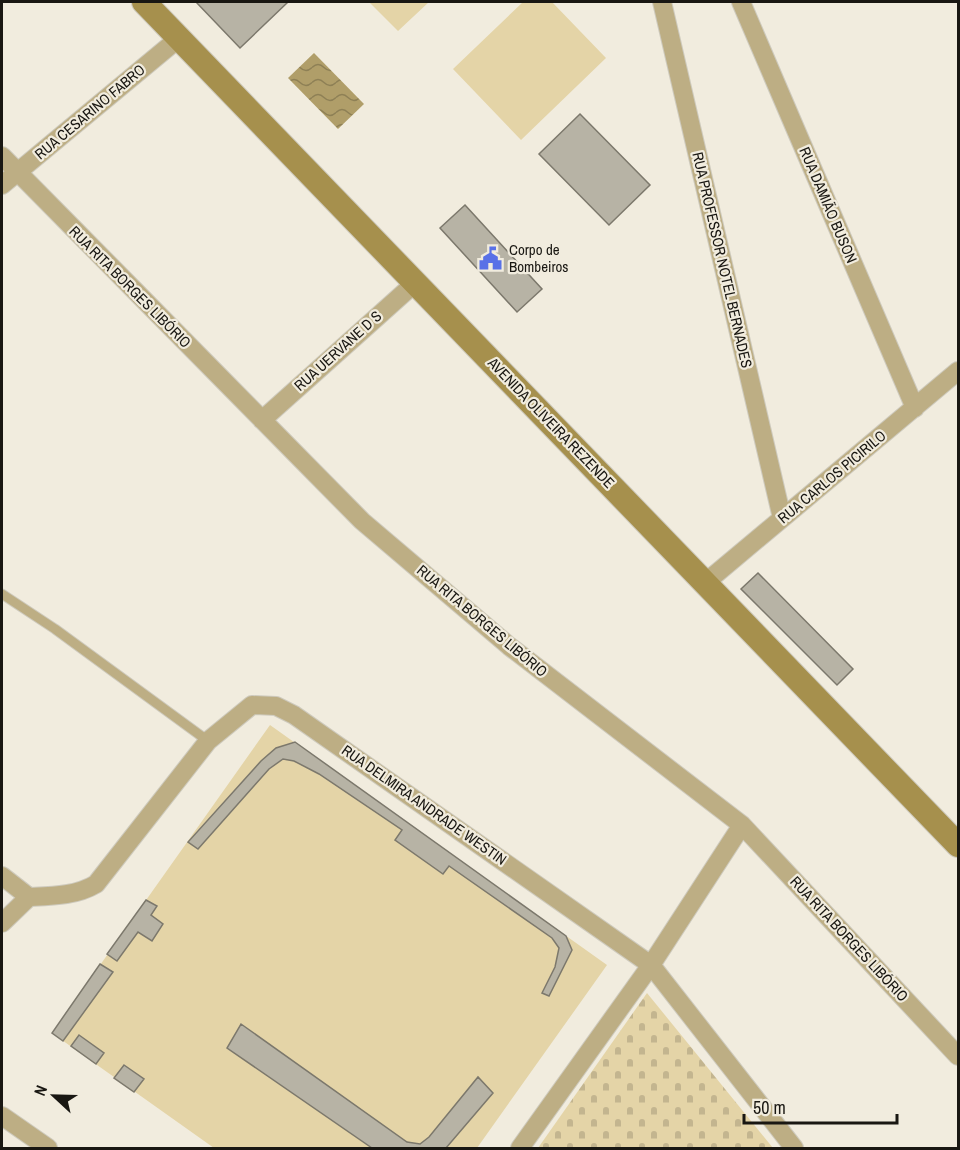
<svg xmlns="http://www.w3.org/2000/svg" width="960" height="1150" font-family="'Archivo Narrow',sans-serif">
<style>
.grass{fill:#e4d4a7}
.cemetery{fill:url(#cemetery-stones)}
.water{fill:url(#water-waves)}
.building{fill:#b7b3a5;stroke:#7c786c;stroke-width:1.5}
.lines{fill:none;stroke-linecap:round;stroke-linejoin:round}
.service-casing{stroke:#cecabd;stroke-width:11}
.minor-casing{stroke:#cecabd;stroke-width:20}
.secondary-casing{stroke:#cecabd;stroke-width:26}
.service{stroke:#bdae84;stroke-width:9}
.minor{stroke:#bdae84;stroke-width:18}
.secondary{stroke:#a6904d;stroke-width:24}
.labels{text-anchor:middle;stroke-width:4.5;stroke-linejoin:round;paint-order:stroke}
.street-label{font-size:15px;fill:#191712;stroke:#f1ecde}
.poi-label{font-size:15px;fill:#191712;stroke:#f1ecde;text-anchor:start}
</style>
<defs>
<pattern id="cemetery-stones" width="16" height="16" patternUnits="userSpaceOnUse" patternTransform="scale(1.5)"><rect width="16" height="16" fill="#e4d4a7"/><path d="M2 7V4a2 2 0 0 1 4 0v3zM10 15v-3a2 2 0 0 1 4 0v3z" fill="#c3b58f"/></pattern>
<pattern id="water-waves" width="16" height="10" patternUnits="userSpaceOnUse" patternTransform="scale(1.5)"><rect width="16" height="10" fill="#b09e69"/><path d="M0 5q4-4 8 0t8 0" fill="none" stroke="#8e8055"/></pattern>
</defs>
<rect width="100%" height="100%" fill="#f1ecde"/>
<!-- grass -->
<path class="grass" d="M369,2H429L398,31Z
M523,2H552L606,58L521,140L453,69Z
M270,725L607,965L477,1148H214L52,1033Z"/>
<!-- cemetery -->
<path class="cemetery" d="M647,993L773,1148H538Z"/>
<!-- water -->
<path class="water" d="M314,53L364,104L338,129L288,78Z"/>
<!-- building -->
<path class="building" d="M196,2H288L240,48Z
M580,114L650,185L609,225L539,154Z
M465,205L542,289L517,312L440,228Z
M758,573L853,669L837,685L741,589Z
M295,742L566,936L572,950L549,996L542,993L555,967L559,948L552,938L449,866L443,874L395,840L402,830L319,774L294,761L283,759L269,769L198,849L188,842L261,761L276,748Z
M146,900L157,906L151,915L163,924L152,941L138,932L117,961L107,954Z
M100,964L113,972L63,1041L52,1033Z
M241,1024L407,1142L420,1144L429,1137L478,1077L493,1093L446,1148H372L227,1048Z
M79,1035L104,1053L96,1064L71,1046Z
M124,1065L144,1079L134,1092L114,1078Z"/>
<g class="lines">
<defs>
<path id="service" d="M2,594L55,629L208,741"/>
<path id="minor" d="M662,2L782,518
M741,2L915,408
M2,156L362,521L509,646L742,825L958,1056
M2,185L179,38
M262,420L415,283
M705,583L958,371
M2,876L29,897
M29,897C52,896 76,896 96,884L208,741L252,705L276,706L294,715L651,965L794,1148
M2,923L29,897
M2,1116L48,1148
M520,1148L651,965L742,825"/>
<path id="secondary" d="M144,2L958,845"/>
</defs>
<!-- service casing -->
<use href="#service" class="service-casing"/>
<!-- minor casing -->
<use href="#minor" class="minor-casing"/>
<!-- secondary casing -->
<use href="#secondary" class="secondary-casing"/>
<!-- service -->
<use href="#service" class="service"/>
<!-- minor -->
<use href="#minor" class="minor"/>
<!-- secondary -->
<use href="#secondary" class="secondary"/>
</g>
<!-- icons -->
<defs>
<symbol id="civic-bare" viewBox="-9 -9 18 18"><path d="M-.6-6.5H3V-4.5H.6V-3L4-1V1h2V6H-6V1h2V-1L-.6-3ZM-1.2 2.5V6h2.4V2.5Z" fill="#5971e7" stroke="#f1ecde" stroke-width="2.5" paint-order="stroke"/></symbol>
</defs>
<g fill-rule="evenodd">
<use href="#civic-bare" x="474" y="242" width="33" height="33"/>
</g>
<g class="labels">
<!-- street labels -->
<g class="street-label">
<text transform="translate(90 112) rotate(-40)" y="5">RUA CESARINO FABRO</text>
<text transform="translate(828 205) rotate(67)" y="5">RUA DAMIÃO BUSON</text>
<text transform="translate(722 260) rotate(77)" y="5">RUA PROFESSOR NOTEL BERNADES</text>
<text transform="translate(130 287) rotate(45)" y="5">RUA RITA BORGES LIBÓRIO</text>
<text transform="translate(338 351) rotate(-42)" y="5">RUA UERVANE D S</text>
<text transform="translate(551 423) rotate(46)" y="5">AVENIDA OLIVEIRA REZENDE</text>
<text transform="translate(832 477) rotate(-40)" y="5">RUA CARLOS PICIRILO</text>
<text transform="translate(482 621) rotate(40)" y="5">RUA RITA BORGES LIBÓRIO</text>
<text transform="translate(424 805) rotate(35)" y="5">RUA DELMIRA ANDRADE WESTIN</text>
<text transform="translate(849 939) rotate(47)" y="5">RUA RITA BORGES LIBÓRIO</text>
</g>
<!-- poi labels -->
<g class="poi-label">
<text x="509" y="255">Corpo de<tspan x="509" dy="17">Bombeiros</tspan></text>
</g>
</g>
<!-- border -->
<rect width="960" height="1150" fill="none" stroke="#191712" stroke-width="6"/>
<!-- north arrow -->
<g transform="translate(54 1096) rotate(292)" stroke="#f1ecde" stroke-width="4.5" paint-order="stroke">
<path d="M0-4.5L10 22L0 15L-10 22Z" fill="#191712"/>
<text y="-9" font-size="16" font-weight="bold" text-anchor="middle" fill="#191712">N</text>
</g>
<!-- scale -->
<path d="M744 1114v9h153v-9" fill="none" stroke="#191712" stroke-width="3"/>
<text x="753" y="1114" font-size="18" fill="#191712" stroke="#f1ecde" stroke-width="4.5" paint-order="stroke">50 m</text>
</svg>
